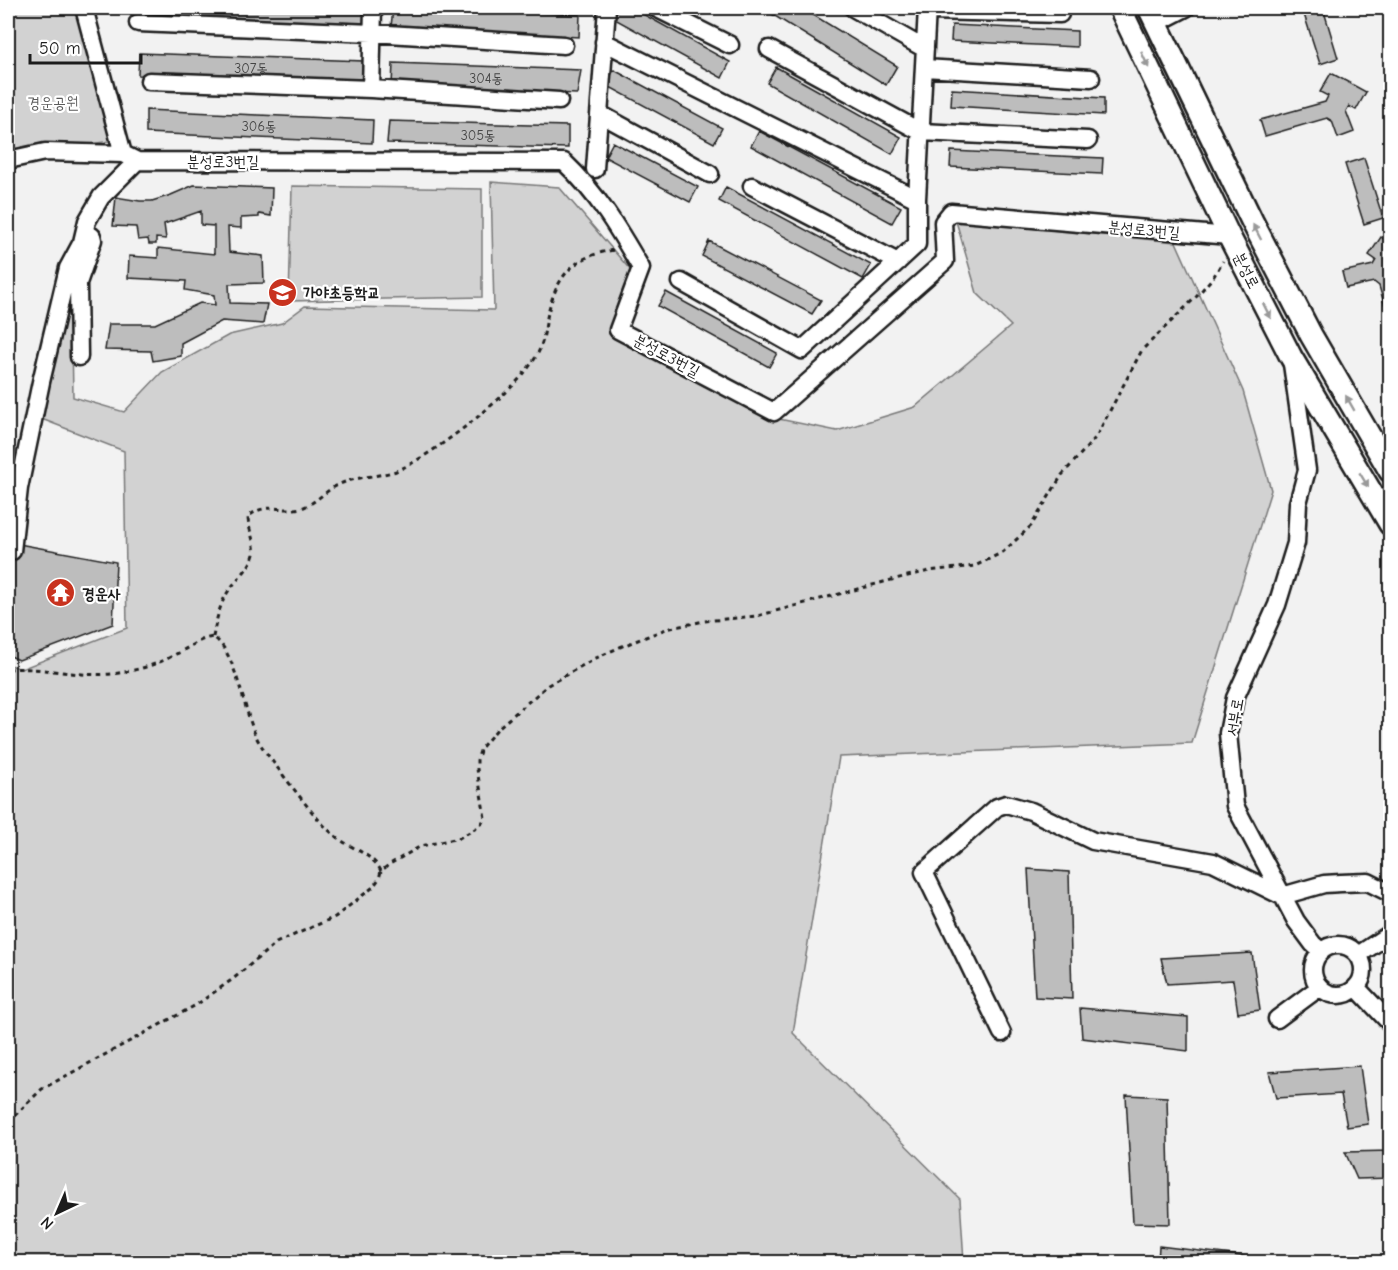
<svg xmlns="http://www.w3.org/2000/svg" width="1398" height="1270" font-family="'Comic Neue','Poor Story',sans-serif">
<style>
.green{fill:#d2d2d2;stroke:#777;stroke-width:1.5}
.building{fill:#bdbdbd;stroke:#1c1c1c;stroke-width:1.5}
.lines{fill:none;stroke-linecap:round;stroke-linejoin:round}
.minor-casing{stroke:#1c1c1c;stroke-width:21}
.major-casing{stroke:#1c1c1c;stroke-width:26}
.path{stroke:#1c1c1c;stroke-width:3;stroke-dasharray:4.5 4.5;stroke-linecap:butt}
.minor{stroke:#fff;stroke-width:16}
.major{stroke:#fff;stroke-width:21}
.oneway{fill:#999}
.labels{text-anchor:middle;stroke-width:4.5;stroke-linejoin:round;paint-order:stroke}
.number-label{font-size:14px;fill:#444}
.park-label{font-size:16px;fill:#5c5c5c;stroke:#fff}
.street-label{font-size:16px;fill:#1c1c1c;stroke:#fff}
.poi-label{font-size:16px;font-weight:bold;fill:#1c1c1c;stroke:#fff;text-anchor:start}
</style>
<rect width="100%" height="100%" fill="#f2f2f2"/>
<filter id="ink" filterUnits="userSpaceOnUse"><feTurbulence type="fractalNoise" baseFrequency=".0167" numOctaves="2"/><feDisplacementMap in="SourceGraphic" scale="12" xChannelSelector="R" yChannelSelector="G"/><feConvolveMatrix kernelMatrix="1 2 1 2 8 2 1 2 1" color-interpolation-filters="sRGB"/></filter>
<g filter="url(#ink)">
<!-- green -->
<path class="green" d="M8,8H75L110,141L8,157Z
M491,182L559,187L632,272L609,334L779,419L837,431L915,407L1011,326L977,293L956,221L1176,242L1243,391L1271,490L1192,743L839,757L793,1033L960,1199L964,1262H8V664L21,669L127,628L124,451L39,418L71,278L73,397L124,412L162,372L229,335L282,323L305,306L494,310Z
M292,186L482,189V297L289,301Z"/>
<!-- building -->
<path class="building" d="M140,8H365L364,29L139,17Z
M393,8H457L580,15L579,37L391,27Z
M618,8H632L730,62L722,78L613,18Z
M773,8H802L897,66L886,85L770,13Z
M1302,8H1323L1338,58L1320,64Z
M952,25L1077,31V47L951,41Z
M139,53L364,61L362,85L138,75Z
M393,63L581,70L577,94L392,86Z
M776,67L901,137L892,154L767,83Z
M614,70L722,128L714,143L606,85Z
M1331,73L1366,92L1356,110L1349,106L1346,111L1354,132L1338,138L1332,121L1327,118L1265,136L1260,120L1325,102L1328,96L1320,92Z
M952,89L1104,98V115L951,106Z
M146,110L373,120L372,143L146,133Z
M389,121L568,126V148L387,143Z
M759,131L901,207L892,223L751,146Z
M613,142L698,187L690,202L605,157Z
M951,151L1103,158L1102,174L950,167Z
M1364,158L1383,218L1364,224L1345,164Z
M194,185L272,188L271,216L259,214V217L241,218V228L228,227L229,252L263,256L264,283L229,284L230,303L267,304L263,324L222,321L181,343V356L153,361L151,351L105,350L109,324H155L200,303L215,305L214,295L185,290L186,281L128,278L129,256L158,258V248L214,254V226L201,225V211L164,224L166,239L156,238V244H149L148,239L138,240L136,227L113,226L116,197L140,201H152L171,195Z
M726,187L871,265L863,279L719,201Z
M1381,237L1390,243V312L1387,313L1379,286L1374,282L1346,288L1342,272L1373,265L1376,260L1369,255Z
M709,241L821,300L812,314L702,256Z
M666,292L777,353L769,367L658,306Z
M8,542L116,562L113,624L19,660L8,655Z
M1028,869L1069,872L1072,999L1035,997Z
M1252,953L1260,1010L1238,1013L1233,980L1167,984L1161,958Z
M1080,1008L1188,1017V1051L1082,1038Z
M1360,1066L1368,1124L1347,1127L1341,1094L1276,1098L1269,1072Z
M1126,1095L1167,1097L1170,1224L1133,1223Z
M1390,1151V1178L1357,1179L1345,1152Z
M1159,1246L1258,1258L1256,1262H1158Z"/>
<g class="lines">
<defs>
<path id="minor" d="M84,8L123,154L137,161L564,162C597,193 619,230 641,268L618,330L774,412L945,261L943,222L951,212L1229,236
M656,8L730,45
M853,8L925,49
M927,11L1060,14
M138,23L372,33L564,45
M1157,23L1186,8
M604,42L917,199
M769,49L921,132L1088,140
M924,68L1091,78
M149,81L371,89L559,101
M371,89L373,8
M600,114L710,174
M8,160L45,152L123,154
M595,169L607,8
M752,186L898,262
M681,282L802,350L917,244V199L927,8
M79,357L78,283L93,240L92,236
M1292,364L1307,470L1298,503L1296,543L1277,605L1235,698L1228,733L1235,806L1296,921L1313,944L1321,951
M12,551L19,488L41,382L68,268L82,242L87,221L101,197L137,161
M1313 970a25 25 0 1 1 50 0a25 25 0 1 1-50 0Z
M1358,955L1390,934
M1356,987L1390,1023
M1277,1019L1320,987
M1002,1033L924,872L997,807L1006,804L1031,811L1093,841L1213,862L1282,896L1324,884L1341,883L1368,882L1390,893"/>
<path id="major" d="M1120,8L1229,236L1291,357L1390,524
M1149,8L1252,221L1311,335L1390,471"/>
</defs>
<!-- minor casing -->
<use href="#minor" class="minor-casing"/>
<!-- major casing -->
<use href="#major" class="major-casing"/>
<!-- path -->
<path class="path" d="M213,637C216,621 220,602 230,589C238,578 251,567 254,554C256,543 248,529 248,517C267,500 284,514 304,507C317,502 326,490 338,485C356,476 377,477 396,471C421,461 465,428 486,410C505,394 526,375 538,353C545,339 545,323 549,309C559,272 577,255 615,250
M8,669C44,666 82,679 119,673C138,670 159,664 176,654C189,648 198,639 213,637C237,651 244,717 259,742C267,755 277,767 286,779C301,798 316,819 334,835C349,848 372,853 381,871
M8,1122L42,1089L196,1005L233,979L276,943L335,917L372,888L379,879L381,871L390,864L421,846L459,838L480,826L485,818L477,769V760L481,748L498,728L548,685L594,659L620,647L666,629L704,621L757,616L895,579L929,571L975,566L1003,552L1031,526L1062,475L1096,437L1142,350L1197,296L1214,276L1223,261"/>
<!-- minor -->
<use href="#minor" class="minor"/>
<!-- major -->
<use href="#major" class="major"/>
</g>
<!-- one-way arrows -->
<defs><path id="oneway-solid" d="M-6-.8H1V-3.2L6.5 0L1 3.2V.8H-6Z" transform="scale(1.5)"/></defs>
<g class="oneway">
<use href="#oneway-solid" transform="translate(1145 60) rotate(65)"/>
<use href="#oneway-solid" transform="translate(1257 232) rotate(-118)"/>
<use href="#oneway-solid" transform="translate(1267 311) rotate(63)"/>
<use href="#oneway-solid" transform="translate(1350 403) rotate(-120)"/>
<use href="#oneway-solid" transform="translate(1364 480) rotate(59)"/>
</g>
</g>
<!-- icons -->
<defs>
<symbol id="school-disc" viewBox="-11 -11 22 22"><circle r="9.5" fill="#c8321e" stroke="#fff"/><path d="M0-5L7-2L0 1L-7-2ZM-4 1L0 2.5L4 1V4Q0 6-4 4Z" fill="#fff"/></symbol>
<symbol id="temple-disc" viewBox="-11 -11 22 22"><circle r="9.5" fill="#c8321e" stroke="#fff"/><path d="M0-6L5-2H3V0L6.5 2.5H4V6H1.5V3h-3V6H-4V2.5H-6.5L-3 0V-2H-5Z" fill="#fff"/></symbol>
</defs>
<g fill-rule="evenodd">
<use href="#school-disc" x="266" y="276" width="33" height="33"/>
<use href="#temple-disc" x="44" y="576" width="33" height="33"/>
</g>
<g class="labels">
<!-- number labels -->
<g class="number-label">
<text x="251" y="73">307동</text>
<text x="486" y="83">304동</text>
<text x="259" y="131">306동</text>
<text x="478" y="140">305동</text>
</g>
<!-- park labels -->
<g class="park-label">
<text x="53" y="108">경운공원</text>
</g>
<!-- street labels -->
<g class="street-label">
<text x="223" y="167">분성로3번길</text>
<text transform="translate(1144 229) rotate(5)" y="6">분성로3번길</text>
<text transform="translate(1247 270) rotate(63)" y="6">분성로</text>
<text transform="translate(667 355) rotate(28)" y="6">분성로3번길</text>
<text transform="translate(1234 717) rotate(-80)" y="6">서부로</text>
</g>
<!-- poi labels -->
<g class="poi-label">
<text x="303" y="298">가야초등학교</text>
<text x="82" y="599">경운사</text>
</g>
</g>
<!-- margin -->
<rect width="1398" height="1270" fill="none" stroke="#fff" stroke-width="30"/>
<rect x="15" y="15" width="1368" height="1240" fill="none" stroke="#1c1c1c" stroke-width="2" filter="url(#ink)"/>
<!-- north arrow -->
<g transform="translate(57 1213) rotate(224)" stroke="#ffffff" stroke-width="4.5" paint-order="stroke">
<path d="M0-4.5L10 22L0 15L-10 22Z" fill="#1c1c1c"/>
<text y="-9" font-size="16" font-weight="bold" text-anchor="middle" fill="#1c1c1c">N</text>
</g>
<!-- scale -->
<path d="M30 54v9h111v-9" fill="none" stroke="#1c1c1c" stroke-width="3"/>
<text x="39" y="54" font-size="18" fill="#1c1c1c" stroke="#ffffff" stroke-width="4.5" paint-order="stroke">50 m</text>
</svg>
